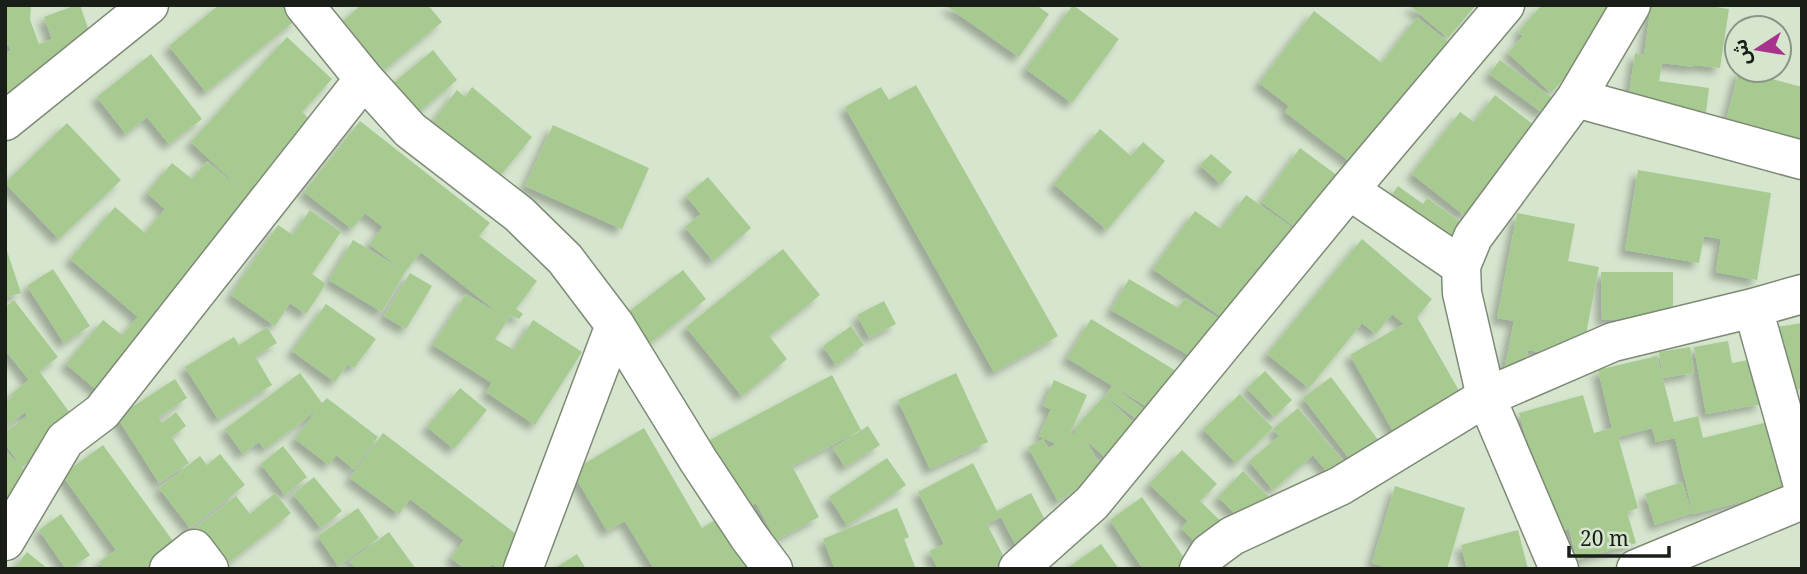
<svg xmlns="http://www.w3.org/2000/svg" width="1807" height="574" font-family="'Noto Serif','Noto Sans Arabic',serif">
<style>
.building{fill:#a7ca91;filter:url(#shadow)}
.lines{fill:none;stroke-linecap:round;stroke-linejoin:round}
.minor-casing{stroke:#7d8a75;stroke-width:41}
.minor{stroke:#fff;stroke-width:38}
</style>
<defs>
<filter id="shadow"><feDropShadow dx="-6" dy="6" stdDeviation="3.5" flood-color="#0004"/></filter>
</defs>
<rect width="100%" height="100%" fill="#d6e5ce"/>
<!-- building -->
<path class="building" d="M5,5H31L30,20L39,44L52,39L44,17L76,5H80L90,34L5,128V53L11,51L9,46L5,45Z
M219,5H286L297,19L206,92L169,46Z
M361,5H428L442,22L384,70L343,21Z
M945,5H1036L1049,14L1019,57Z
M1073,5L1119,39L1072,103L1026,69Z
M1409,5H1476L1448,38Z
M1542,5H1626L1616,22L1551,93L1508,53L1523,36L1518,32Z
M1651,5H1703L1729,9L1720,68L1694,65V67L1662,63L1659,81L1709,88L1706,112L1628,101L1635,53L1644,55Z
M1314,11L1382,63L1417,17L1451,44L1357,167L1285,112L1289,106L1259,83Z
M287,37L332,79L302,112L319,129L107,399L66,364L103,320L122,335L138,317L70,259L115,207L145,233L165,209L147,193L172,163L192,179L207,161L245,193L191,142Z
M433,50L457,80L415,115L391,85Z
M151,54L202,119L169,144L147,117L126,134L97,97Z
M1500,60L1554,99L1544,114L1489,74Z
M1739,70L1802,87V146L1725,125Z
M916,85L1058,336L994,372L845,107L881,87L889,100Z
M472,87L532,137L500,176L433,121L457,90L465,97Z
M1495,95L1535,126L1465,216L1412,174L1460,112L1474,122Z
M360,121L490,223L479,236L537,281L516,309L523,314L519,319L511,315L495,339L514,350L533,320L582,352L535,425L486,392L492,383L433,345L466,294L501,315L421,252L405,272L382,312L329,280L353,240L400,268L369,244L383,227L365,213L352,229L304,192Z
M67,123L121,180L59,239L5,183Z
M553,125L649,168L622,229L525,186Z
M1100,129L1131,156L1143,142L1165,161L1107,230L1054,184Z
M1300,148L1342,179L1303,233L1261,202Z
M1211,154L1232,172L1221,184L1200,165Z
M1638,170L1771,193L1757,280L1716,272L1721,239L1704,236L1699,263L1625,250Z
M708,177L751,228L713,261L685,227L701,214L686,196Z
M1398,186L1423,204L1427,198L1469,228L1447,259L1381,211Z
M1246,195L1296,230L1230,323L1153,269L1195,211L1221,229Z
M310,210L341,232L312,274L326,284L306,314L290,303L275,326L231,295L278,225L293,235Z
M1517,213L1575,224L1568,261L1599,267L1581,360L1528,350L1522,379L1503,375L1514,321L1497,318Z
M1362,239L1432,299L1417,317L1469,408L1402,447L1350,355L1404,324L1392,314L1376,334L1362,323L1309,388L1267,354Z
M5,245L21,293L5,298Z
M783,249L820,295L769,336L787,359L742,396L686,327Z
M53,269L90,326L64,343L27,286Z
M683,270L706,299L650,343L627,313Z
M1601,272H1673V320H1602Z
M410,273L432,286L406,329L384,316Z
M1129,279L1178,308L1185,298L1220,319L1197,360L1111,310Z
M14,300L58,357L39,371L79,425L22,467L5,444V432L27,416L25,412L5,427V403L13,396L11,394L29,380L5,350V307Z
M884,301L896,324L869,338L857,315Z
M326,304L376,339L354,368L348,364L335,382L292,351Z
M1091,319L1181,374L1157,413L1067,358Z
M1802,323V389L1783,392L1771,328Z
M851,326L864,345L836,365L823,346Z
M267,327L277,343L255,356L272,385L218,419L185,367L234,337L239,345Z
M1728,341L1732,363L1754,359L1762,404L1706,414L1694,347Z
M1690,347L1694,373L1663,378L1659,352Z
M1657,356L1674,422L1698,416L1703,438L1772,421L1788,490L1693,514L1675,438L1656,442L1652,428L1618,437L1638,508L1627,512L1636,543L1577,560L1569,529L1553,533L1519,413L1583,395L1594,433L1612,428L1598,370Z
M1265,371L1292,400L1274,417L1247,388Z
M300,373L322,403L327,398L378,437L354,469L336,455L329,465L295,439L316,411L265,449L259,442L243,454L225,429Z
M956,373L988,442L930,469L898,400Z
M832,375L861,430L792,466L819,517L776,540L756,503L745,509L708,441Z
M1331,377L1388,453L1361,474L1303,398Z
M175,379L187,398L159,417L162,423L176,412L186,426L173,436L166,429L189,463L159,483L117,417Z
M1054,380L1087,395L1069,436L1077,432L1074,429L1104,396L1138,426L1108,460L1086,440L1105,474L1058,501L1028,447L1043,439L1048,448L1056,444L1039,436L1051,409L1043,406Z
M1112,386L1147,411L1140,421L1105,396Z
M460,388L487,410L454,449L427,427Z
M1240,394L1273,428L1236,463L1203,429Z
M1298,408L1347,465L1332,478L1313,455L1273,490L1249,461L1279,436L1273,429Z
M868,426L880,445L845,467L833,448Z
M644,428L702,528L720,517L750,569H654L625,521L607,531L572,471Z
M383,433L520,537L505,569H499L492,564L488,569H465L451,558L464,540L410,499L399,514L350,478Z
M103,445L186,559L172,569H104L99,562L116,550L62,475Z
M283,446L307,477L285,495L261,464Z
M5,450L30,476L5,500Z
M1182,450L1217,484L1200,501L1229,529L1206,553L1181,528L1188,521L1149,484Z
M220,454L245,485L190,528L159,488L200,456L207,465Z
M887,458L906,485L847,525L829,497Z
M973,463L997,511L1031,493L1057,543L1024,561L1001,517L987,524L1010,569H938L929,551L944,544L918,492Z
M1243,471L1273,501L1248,527L1218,497Z
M314,477L342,511L321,528L293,494Z
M1682,482L1692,513L1655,525L1645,494Z
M1395,486L1465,508L1447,569H1391L1372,563Z
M275,493L291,513L221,569L191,531L236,496L250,514Z
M1142,497L1189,565L1184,569H1143L1110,520Z
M358,508L379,538L338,566L318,536Z
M897,508L909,537L904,539L916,569H835L823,539Z
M61,514L90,555L70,569H66L39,530Z
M1518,530L1528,569H1467L1461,545Z
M389,532L416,569H356L350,561Z
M1101,544L1119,569H1066Z
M27,552L48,569H14Z
M577,554L586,569H554Z"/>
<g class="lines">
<defs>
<path id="minor" d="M304,5L364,79L410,130L519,214L565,259L615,325L698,460L749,537L773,569
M1576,98L1802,160
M5,121L149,5
M1349,190L1461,266
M1753,308L1802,482
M5,541L65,440L102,412L364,79
M169,569L194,549L209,569
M523,569L615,325
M1018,569L1092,503L1349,190L1505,5
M1199,569L1209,553L1232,536L1340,486L1486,397L1613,342L1753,308L1802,294
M1559,569L1486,397L1462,293L1461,266L1473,237L1576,98L1631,5
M1636,569L1802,500"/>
</defs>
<!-- minor casing -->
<use href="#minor" class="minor-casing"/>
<!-- minor -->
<use href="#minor" class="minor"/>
</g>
<!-- border -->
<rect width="1807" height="574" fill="none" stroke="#191f16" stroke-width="14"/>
<!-- north arrow -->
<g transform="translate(1758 49) rotate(258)"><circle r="33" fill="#d6e5ce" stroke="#8a9684" stroke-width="2"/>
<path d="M0-5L12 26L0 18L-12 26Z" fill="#a8338c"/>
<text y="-10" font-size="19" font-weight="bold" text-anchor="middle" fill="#191f16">ش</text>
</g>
<!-- scale -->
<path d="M1569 546v10h100v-10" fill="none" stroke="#191f16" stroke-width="3.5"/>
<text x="1580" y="546" font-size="21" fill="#191f16" stroke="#d6e5ce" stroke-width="5" paint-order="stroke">20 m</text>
</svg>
